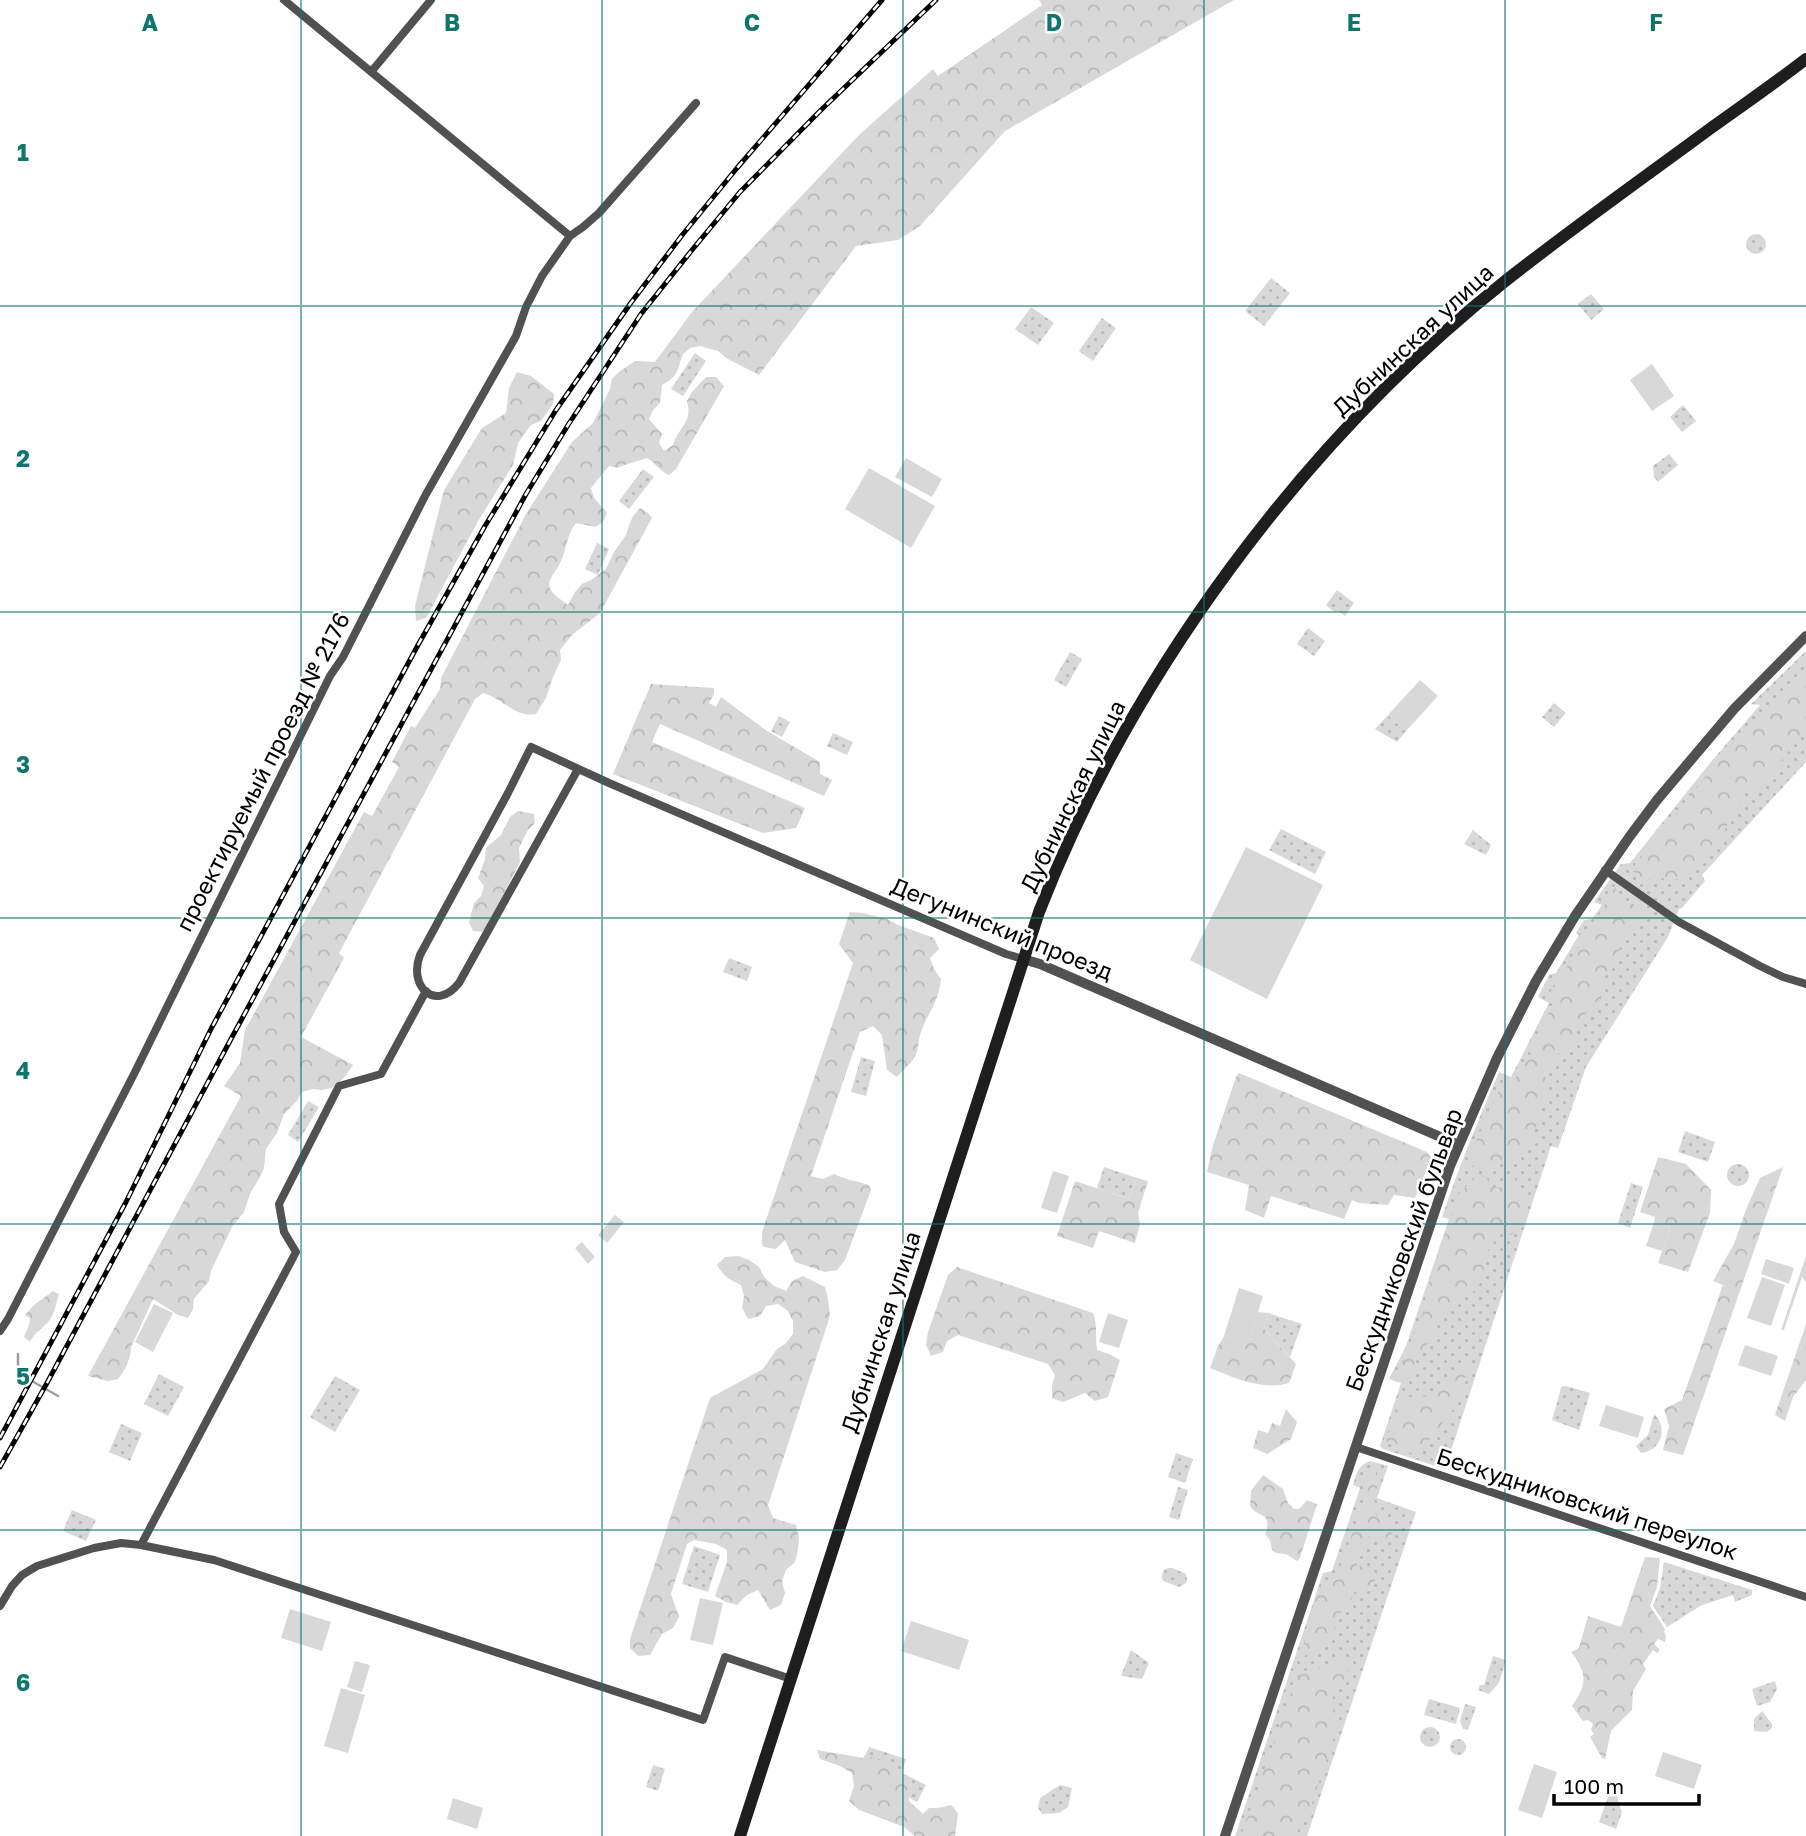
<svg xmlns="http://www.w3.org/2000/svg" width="1806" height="1836" font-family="'Golos Text',sans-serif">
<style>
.grass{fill:url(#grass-dots)}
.forest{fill:url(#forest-crowns)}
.garden{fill:#d8d8d8}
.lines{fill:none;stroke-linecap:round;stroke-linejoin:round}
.stream{stroke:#9f9f9f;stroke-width:2.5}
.minor{stroke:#515151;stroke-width:8}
.tertiary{stroke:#515151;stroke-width:10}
.secondary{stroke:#1e1e1e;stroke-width:12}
.rail-casing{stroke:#000;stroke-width:5}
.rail{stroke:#fff;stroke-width:2.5;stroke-dasharray:8;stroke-linecap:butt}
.grid{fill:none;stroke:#0f766e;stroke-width:2;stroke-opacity:0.55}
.labels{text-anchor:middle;stroke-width:5;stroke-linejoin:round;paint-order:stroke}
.street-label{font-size:23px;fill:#000;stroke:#fff}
.grid-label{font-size:23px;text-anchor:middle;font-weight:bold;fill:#0f766e;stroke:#fff;stroke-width:5;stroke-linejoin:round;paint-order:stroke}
</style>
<defs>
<pattern id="grass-dots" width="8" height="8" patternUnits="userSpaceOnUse" patternTransform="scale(1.75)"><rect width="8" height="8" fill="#d8d8d8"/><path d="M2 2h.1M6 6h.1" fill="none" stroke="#b8b8b8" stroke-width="1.8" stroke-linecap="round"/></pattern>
<pattern id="forest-crowns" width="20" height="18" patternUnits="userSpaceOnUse" patternTransform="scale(1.75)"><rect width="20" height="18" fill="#d8d8d8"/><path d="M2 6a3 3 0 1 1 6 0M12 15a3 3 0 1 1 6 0" fill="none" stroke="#b8b8b8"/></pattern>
</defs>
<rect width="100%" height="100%" fill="#fff"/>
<!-- grass -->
<path class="grass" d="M1746 244a10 10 0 1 1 20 0a10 10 0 1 1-20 0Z
M1271,278L1290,293L1264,326L1245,311Z
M1591,294L1604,309L1591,320L1578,304Z
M1031,307L1054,323L1038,345L1015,329Z
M1102,318L1116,328L1093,361L1079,351Z
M695,353L706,361L683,396L671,389Z
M1683,405L1696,421L1682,432L1670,417Z
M1669,454L1678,465L1658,482L1654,477L1653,466Z
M643,469L654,477L629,509L619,501Z
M597,543L609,549L598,575L585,569Z
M1337,590L1354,603L1345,616L1339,611L1334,612L1326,605Z
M1308,628L1325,641L1314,656L1297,644Z
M1806,651V762L1702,875L1705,881L1682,908L1679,909L1668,937L1586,1067L1558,1148L1551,1146L1445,1469L1383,1449L1380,1446L1401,1383L1389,1379L1406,1346L1449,1219L1442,1217C1459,1167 1478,1120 1499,1072L1511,1077L1549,1003L1538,997L1549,975L1556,973L1579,935L1576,933L1584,920L1592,919L1602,905L1594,902L1621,864L1630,863L1710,763L1760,705L1751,704Z
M1070,652L1082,659L1066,687L1054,680Z
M1554,703L1566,713L1554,727L1542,717Z
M1388,715L1406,731L1397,742L1375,729Z
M779,716L790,722L782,737L771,731Z
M833,733L853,742L847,755L827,746Z
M1281,829L1326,852L1315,874L1269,850Z
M1473,830L1491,845L1486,855L1464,844Z
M729,958L752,967L747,981L723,972Z
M861,1057L875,1061L866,1096L851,1092Z
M308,1101L319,1107L298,1142L288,1135Z
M1685,1131L1715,1142L1708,1162L1678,1152Z
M1727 1175a11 11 0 1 1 22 0a11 11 0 1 1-22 0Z
M1104,1167L1137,1178L1129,1199L1097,1188Z
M1631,1183L1643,1187L1630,1228L1618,1223Z
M1268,1313L1302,1324L1290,1357L1264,1329Z
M159,1374L184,1387L168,1416L144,1404Z
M335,1376L360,1390L335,1432L310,1417Z
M1563,1386H1566L1590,1393L1579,1430L1552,1420L1561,1388Z
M1654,1414C1669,1428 1661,1451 1641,1453L1636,1446L1648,1435Z
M121,1424L142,1433L130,1461L109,1452Z
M1176,1453L1193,1459L1185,1483L1168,1477Z
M1370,1461L1388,1466L1377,1498L1416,1512L1307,1836H1235L1323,1573L1332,1571L1360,1488L1353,1485C1356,1475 1358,1465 1370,1461Z
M1178,1487L1188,1490L1179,1520L1169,1517Z
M72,1510L96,1520L86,1541L63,1531Z
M694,1546L720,1555L708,1592L682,1584Z
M1664,1562L1752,1590V1595L1735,1602L1733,1595L1702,1605L1667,1627L1653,1606L1660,1588Z
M1168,1568H1173L1186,1574L1187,1579L1186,1583L1179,1587L1163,1581C1161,1577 1162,1574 1164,1570Z
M1131,1650L1149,1663L1142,1679L1121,1676Z
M1493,1656L1506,1660L1499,1683L1489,1694L1478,1690L1480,1685H1484Z
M1775,1681L1777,1689L1770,1702L1757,1706L1752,1689Z
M1429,1699L1460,1708L1456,1724L1424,1715Z
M1465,1704L1476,1707L1468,1730L1463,1729L1460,1721Z
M1762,1711L1772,1724V1728L1767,1732L1754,1731V1719Z
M1420 1737a10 10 0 1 1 20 0a10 10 0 1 1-20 0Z
M1450 1747a8 8 0 1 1 16 0a8 8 0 1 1-16 0Z
M869,1747L906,1759L902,1773L926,1785L917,1802L879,1781L864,1758Z
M653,1765L665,1769L658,1791L646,1787Z
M1060,1785L1072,1788L1068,1807L1059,1813L1042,1814L1038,1808L1040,1798Z
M1610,1791L1617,1794L1619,1805L1622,1812L1616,1829L1599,1822Z"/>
<!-- forest -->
<path class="forest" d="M1039,0H1234L1005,131L920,226L898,240L856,246L759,375L726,358L718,351L700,346L690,348L683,354C677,370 679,376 662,385L660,403L653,410L649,419L662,434L659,443L664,451L673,445C679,426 693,423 687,401L692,392L706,377H716L724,386L676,469L669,475C659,471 656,463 647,458C637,462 627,463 618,468L609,466L591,488L594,498L607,513L603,522L595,527L576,523C566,535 567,551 559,565C556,571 549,578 549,585C550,594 562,600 568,605L575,592L582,584L591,580L606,569L614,552L626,535L629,525L633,516L640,508L648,513L652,518L600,613L572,635L560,650L561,660L553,677L546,698L536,714C515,718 502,698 483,693L475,699L339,953L344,958L301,1037L353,1065L344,1078L332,1088L322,1090L313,1089L302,1092L297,1101L284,1114L277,1133L266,1149L264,1168L260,1177L250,1194L244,1212L232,1227L211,1271L209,1281L194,1299L193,1309L188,1318L178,1315L153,1299L131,1347C131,1358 125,1371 118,1379L108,1381L88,1376L241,1096L224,1086L240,1063L245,1030L364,812L372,816L399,767L392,762L411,726L415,728L440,689L441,678L526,514L572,442L593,423L610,389L612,379L619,372L635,361L655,362L692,312L859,135L933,69L938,76L1042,5Z
M517,372L531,376L554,394L553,404L541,421L531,425L518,443L513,465L477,523L426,618L416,621L415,606L444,490L482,428L506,413L509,388Z
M1806,667V733L1792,747L1761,787L1747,791L1726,827L1723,837L1704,860L1695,864L1680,879L1669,880L1654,876L1647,881L1631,870L1728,748Z
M651,684L714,688V694L709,703L716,707L721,697L767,731L820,762V774L832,780L824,796L660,724L652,742L805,808L796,828L763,833L613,774Z
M518,811L534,814L535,823L528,830L519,848L520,862L487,927L482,932L473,931L469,922L474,903L481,896L484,886L478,878L485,859L486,848L501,835L510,817Z
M1615,888L1628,902L1647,910C1644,928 1636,930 1622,938L1618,958L1603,979V989L1599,999L1579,1021L1573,1041L1567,1048L1559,1053L1543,1072L1545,1077L1549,1080V1090L1547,1100L1542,1108L1541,1118L1533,1131L1531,1145L1524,1154L1507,1164H1497L1493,1165L1491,1170C1482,1173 1475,1167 1468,1163L1469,1153L1477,1139L1504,1079L1512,1083L1529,1058L1532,1048L1546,1033L1542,1026L1554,1002L1549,997L1553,986L1565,971L1569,960L1582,943Z
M850,912L863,913L887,919L898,925L934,938L939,949L930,958L934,969L941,979C939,1003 927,1013 920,1035C918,1043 918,1055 912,1061C907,1067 902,1071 897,1077L887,1070L882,1035L873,1026L860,1032L811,1176L823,1179L834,1174C846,1180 857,1181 869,1185L871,1190L845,1260L837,1270L825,1272L795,1262L785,1240L776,1249L764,1247L762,1244V1232L853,963L839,944Z
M1239,1073L1427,1152L1431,1158L1415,1198L1394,1195L1388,1205L1359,1203L1352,1200L1344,1219L1271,1196L1264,1218L1245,1210L1249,1185L1207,1172L1213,1145L1236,1077Z
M1658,1157L1686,1164L1711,1190L1710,1213L1688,1272L1658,1263L1670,1227L1654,1222L1655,1217L1640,1212Z
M1783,1167L1683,1455L1663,1450L1669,1426L1664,1409L1682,1400L1723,1285L1713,1281L1734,1244L1747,1207L1760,1178Z
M1513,1172L1519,1190L1528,1203C1526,1220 1526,1226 1511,1235L1501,1233L1482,1258L1485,1277L1472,1294L1444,1308L1442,1318L1427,1345L1420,1354L1406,1380L1398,1375L1413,1335L1426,1307L1425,1295L1451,1217L1455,1197L1477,1176H1486L1490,1185L1500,1188Z
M1137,1178L1148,1181L1138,1213L1140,1224L1135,1243L1099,1231L1093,1248L1057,1236L1075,1181L1129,1199Z
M738,1256L749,1260L759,1267L765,1278L774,1286L786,1291L792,1281L803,1276L825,1287L828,1299L830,1316L768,1505L773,1518L796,1525L799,1537L798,1549L795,1562L786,1570L782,1581L785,1593L781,1605L770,1610L758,1590L747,1595L737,1605L726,1602L715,1596L727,1562V1550L716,1544L694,1540L687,1544L671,1594L679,1617L673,1628L662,1634L650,1655L638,1656L630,1648V1639L710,1398L763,1369L776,1350L786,1343L793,1334V1321L788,1311L778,1304L766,1306L760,1316L748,1319L742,1308L744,1296L741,1285C730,1280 723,1276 717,1265L725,1257Z
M957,1267L1093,1313C1098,1327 1095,1335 1097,1350L1109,1354L1120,1360L1108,1397L1095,1401L1085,1393L1063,1402L1052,1398V1386L1055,1375L1048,1364L958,1335L947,1341L943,1352L931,1356L926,1345L928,1332L948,1275Z
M53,1291L59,1294C56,1303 55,1313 49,1321C43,1328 34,1333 30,1342L24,1337L29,1325L30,1318L25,1315L33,1306Z
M1258,1312L1268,1313L1264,1329L1296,1364L1289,1383C1262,1391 1235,1378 1210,1368L1218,1346L1224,1336L1248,1343Z
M1806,1324V1380L1793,1397L1785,1421L1775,1415Z
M1471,1364C1467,1376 1458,1388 1461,1400L1418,1454L1406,1452L1386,1441L1395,1411L1404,1397H1421L1431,1395L1452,1372Z
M1286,1409L1297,1422L1291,1439L1267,1454L1253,1448L1258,1430L1268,1433L1272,1423L1280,1426Z
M1373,1470L1376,1471V1476L1374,1480L1376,1490L1373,1499C1377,1504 1377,1506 1374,1512L1380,1520L1389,1521L1392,1536C1388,1540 1385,1540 1379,1540L1377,1535L1372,1534L1368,1538L1365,1548L1359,1556L1357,1566L1372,1568L1375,1572C1376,1579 1375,1586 1369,1591L1357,1587L1351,1600L1342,1607L1341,1616L1335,1623L1332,1638L1330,1642L1318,1651L1307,1654L1304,1657L1299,1655C1300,1649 1304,1645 1305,1639C1307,1625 1314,1594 1325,1585C1328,1583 1332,1582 1335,1581L1365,1498L1367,1477Z
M1263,1475L1283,1489L1288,1503L1294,1509H1299L1307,1500L1317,1504L1300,1558L1297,1561L1286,1554L1276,1553L1272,1550L1270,1540L1265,1534C1273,1511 1260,1520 1250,1506L1251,1491Z
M1645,1557L1660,1558L1657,1587L1650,1606L1665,1629L1664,1632L1666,1636L1665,1642L1658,1639L1654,1644L1660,1650L1657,1653L1653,1650L1643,1664L1646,1669L1633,1691L1632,1710L1611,1731L1605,1759L1602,1758L1590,1737L1594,1734L1591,1730L1593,1724L1588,1720L1583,1721L1572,1706C1587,1684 1588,1674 1571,1652L1579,1648L1588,1616L1621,1627Z
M1341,1658L1350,1662L1348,1672L1332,1699L1337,1729L1311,1806L1301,1817L1299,1829L1295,1836H1241L1296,1679L1302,1672L1323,1668Z
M817,1750L863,1758L865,1755L887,1763L907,1777L909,1801L923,1814L929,1808H937L952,1805L958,1814L955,1836H915L904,1827L859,1810L849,1801L854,1786L852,1773L840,1766L820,1759Z"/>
<!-- garden -->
<path class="garden" d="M1652,364L1674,396L1652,411L1630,380Z
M906,458L942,479L932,497L895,477Z
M869,468L935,506L911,548L845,509Z
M1420,680L1438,696L1406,731L1388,715Z
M1246,847L1323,885L1267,999L1190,960Z
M1053,1171L1069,1176L1057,1213L1041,1208Z
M615,1215L624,1222L607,1243L598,1235Z
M1654,1222L1670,1227L1662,1251L1646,1246Z
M582,1242L595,1257L588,1264L575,1248Z
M1806,1256V1282L1802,1277L1784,1330H1781Z
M1766,1259L1794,1268L1789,1284L1761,1274Z
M1762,1277L1785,1285L1771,1326L1747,1318Z
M1239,1288L1263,1296L1248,1344L1224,1336Z
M154,1304L173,1313L153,1352L135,1342Z
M1108,1313L1128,1320L1119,1348L1099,1342Z
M1745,1345L1778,1356L1771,1376L1738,1365Z
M1606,1405L1644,1417L1638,1438L1599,1426Z
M700,1598L723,1603L713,1645L690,1640Z
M290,1609L331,1622L322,1651L281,1638Z
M911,1621L969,1640L959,1670L901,1651Z
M355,1661L370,1665L362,1692L347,1687Z
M341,1688L365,1695L348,1753L324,1746Z
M1663,1752L1702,1765L1694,1789L1655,1776Z
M1534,1764L1557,1772L1542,1818L1518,1810Z
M453,1798L483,1808L477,1829L447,1819Z"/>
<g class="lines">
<!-- stream -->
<path class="stream" d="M18,1354V1373L58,1396"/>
<!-- minor -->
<path class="minor" d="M284,0L570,236
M371,72L431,0
M578,769L459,983C435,1013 408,986 420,955L508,793L531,747L609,783L1006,954L1023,959
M1605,870L1679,922L1760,966L1783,977L1806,984
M0,1331L8,1319L134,1074L330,676L343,657L425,496L516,336L526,307L542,276L570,236L583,227L599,213L696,103
M1356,1447L1806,1597
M141,1545L296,1252L284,1232L279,1204L339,1086L381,1074L426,991
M0,1606L12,1586L22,1575L37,1566L94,1548L121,1543L141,1545L214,1560L703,1720L725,1657L791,1679"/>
<!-- tertiary -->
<path class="tertiary" d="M1023,959L1040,964L1459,1145
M1225,1836L1450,1166L1497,1058L1536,981L1575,916L1630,836L1657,800L1734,709L1806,636"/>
<!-- secondary -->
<path class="secondary" d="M740,1836L1039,912C1132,673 1303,442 1504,282C1571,229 1642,179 1711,128C1743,105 1775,83 1806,59"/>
<defs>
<path id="rail" d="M0,1438L126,1202L211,1029L418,645L485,526L556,410L630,304L683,234L737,168L882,0
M0,1467L47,1383L231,1039L526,494L568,425L641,314L692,250L740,192L820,111L936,0"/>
</defs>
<!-- rail casing -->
<use href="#rail" class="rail-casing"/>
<!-- rail -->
<use href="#rail" class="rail"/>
</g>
<!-- grid -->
<path class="grid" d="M301,0V1836M602,0V1836M903,0V1836M1204,0V1836M1505,0V1836M0,306H1806M0,612H1806M0,918H1806M0,1224H1806M0,1530H1806"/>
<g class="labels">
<!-- street labels -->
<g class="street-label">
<text transform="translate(1413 340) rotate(-43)" y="8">Дубнинская улица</text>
<text transform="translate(263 772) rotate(-63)" y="8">проектируемый проезд № 2176</text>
<text transform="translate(1073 796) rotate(-64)" y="8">Дубнинская улица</text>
<text transform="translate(1002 929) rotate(22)" y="8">Дегунинский проезд</text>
<text transform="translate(1404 1250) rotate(-70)" y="8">Бескудниковский бульвар</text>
<text transform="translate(881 1332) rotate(-72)" y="8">Дубнинская улица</text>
<text transform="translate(1587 1504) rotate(18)" y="8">Бескудниковский переулок</text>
</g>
</g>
<g class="grid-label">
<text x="150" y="31">A</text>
<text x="452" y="31">B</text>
<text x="752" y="31">C</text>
<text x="1054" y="31">D</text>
<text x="1354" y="31">E</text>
<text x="1656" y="31">F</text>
<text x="23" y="161">1</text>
<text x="23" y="467">2</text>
<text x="23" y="773">3</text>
<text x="23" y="1079">4</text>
<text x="23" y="1385">5</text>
<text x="23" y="1691">6</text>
</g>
<!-- scale -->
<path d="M1554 1794v10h145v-10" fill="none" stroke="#000000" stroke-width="3.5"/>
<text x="1564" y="1794" font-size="21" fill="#000000" stroke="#ffffff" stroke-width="5" paint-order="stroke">100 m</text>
</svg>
